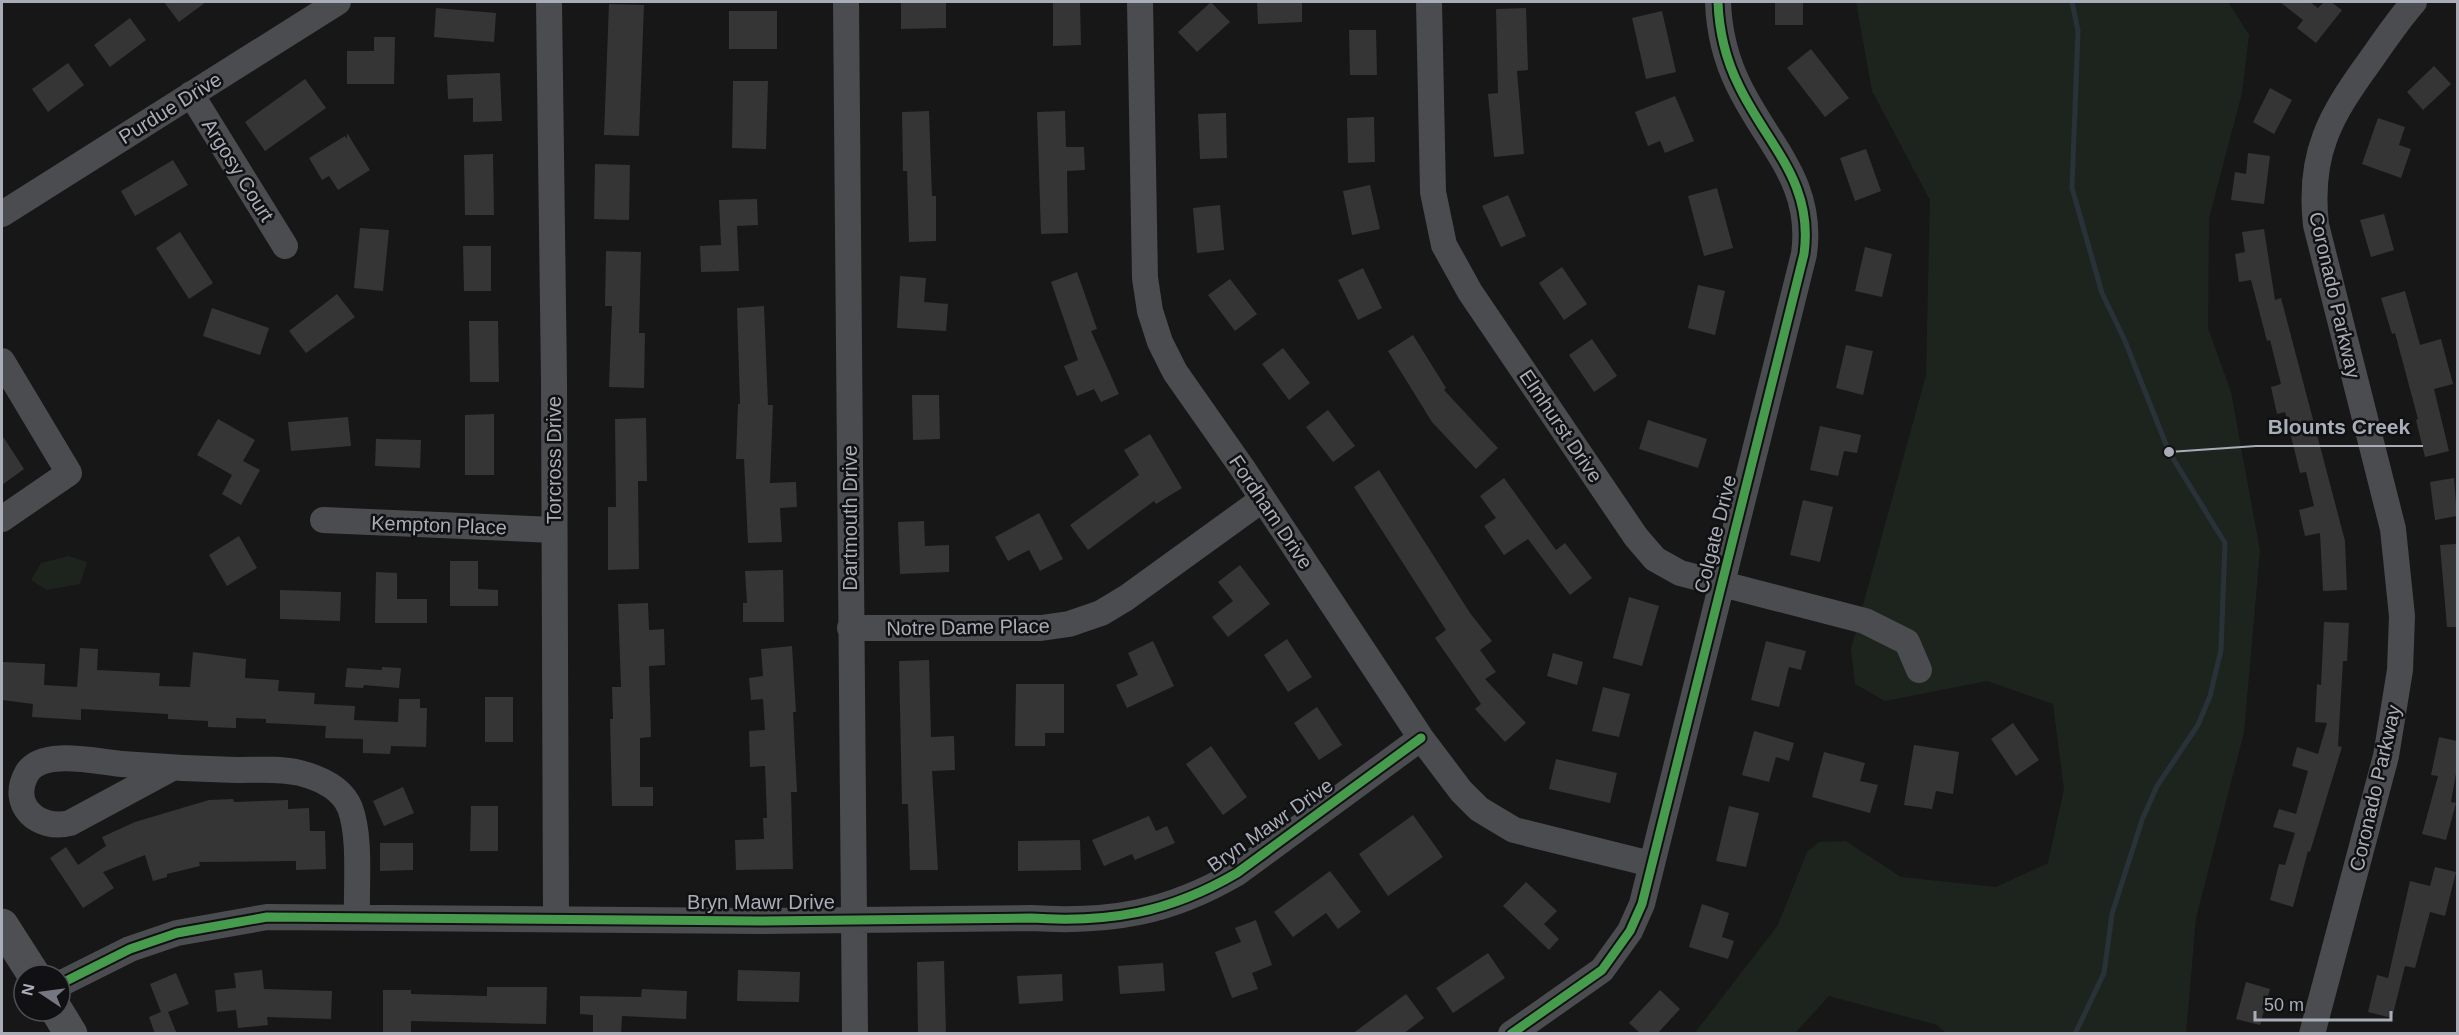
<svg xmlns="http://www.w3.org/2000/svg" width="2459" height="1035" font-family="Arial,sans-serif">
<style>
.green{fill:#1d241e}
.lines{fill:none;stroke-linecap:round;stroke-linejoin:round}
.stream{stroke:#2a3239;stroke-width:5}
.building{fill:#353536}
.minor{stroke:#4b4c50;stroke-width:26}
.major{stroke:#4d4f52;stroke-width:33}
.cycleway-casing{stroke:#111113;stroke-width:13}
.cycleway{stroke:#469c4c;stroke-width:9}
.labels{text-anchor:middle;stroke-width:5;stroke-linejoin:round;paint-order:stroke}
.street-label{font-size:20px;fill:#a8adb8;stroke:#111113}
.leader{fill:none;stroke:#a8adb8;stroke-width:2}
.callout-dot{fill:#a8adb8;stroke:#111113;stroke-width:2}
.callout-label{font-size:21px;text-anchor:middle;font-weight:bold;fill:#a8adb8;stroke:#111113;stroke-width:5;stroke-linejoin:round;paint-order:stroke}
</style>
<rect width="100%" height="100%" fill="#171717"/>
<!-- green -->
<path class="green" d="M1856,2H2228L2249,35L2242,93L2209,218L2208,328L2231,392L2260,551L2244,732L2196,918L2186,1033H1946L1937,1025L1829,996L1795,1033L1694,1034L1778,925L1807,852L1819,842L1846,841L1901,877L1996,887L2048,863L2064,789L2053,704L1987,681L1885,701L1855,684L1851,649L1926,375L1930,200L1872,91Z
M69,556L87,562L80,584L47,590L31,580L41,563Z"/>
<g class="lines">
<!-- stream -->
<path class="stream" d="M2072,2L2078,31L2072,188L2102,293L2125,341L2169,452L2225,543L2221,650L2210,696L2198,725L2157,786L2142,820L2112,914L2104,973L2075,1034"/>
</g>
<!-- building -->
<path class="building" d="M164,2H206L179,22Z
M901,2H946V28L901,29Z
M1053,2H1080L1081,45L1053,46Z
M1211,2L1230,22L1197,52L1178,32Z
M1257,2H1302V22L1258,24Z
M1775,2H1803V25H1775Z
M2280,2H2310L2318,8L2324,2H2331L2342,10L2316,43L2297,28L2303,20Z
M609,4L644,5L639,136L604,135Z
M436,8L496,13L494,42L434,37Z
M1526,8L1528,70L1517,71L1524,154L1494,157L1488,94L1498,93L1496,9Z
M729,11H777V49H729Z
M1662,11L1676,72L1646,79L1632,18Z
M130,18L146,40L110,67L94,45Z
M1349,30H1376L1377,75H1350Z
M374,37H395L394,84H347V51H374Z
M1811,49L1849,98L1825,117L1787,68Z
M68,63L84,85L48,112L32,89Z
M2434,66L2451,84L2423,110L2407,92Z
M500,73L502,121L473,122V98L448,99L447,75Z
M305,79L326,108L265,151L245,122Z
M733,81H768L766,149L732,148Z
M2270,88L2292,100L2274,134L2253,122Z
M1675,96L1694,141L1665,153L1660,141L1648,146L1635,112Z
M929,111L932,196H936V241L909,242L907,171H903L902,112Z
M1065,111L1066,147H1084L1085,170L1067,171L1068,233L1041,234L1037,112Z
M1226,113L1227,158L1200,159L1198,114Z
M1374,117L1375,162L1348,163L1347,118Z
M2378,118L2405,127L2399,145L2411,149L2401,178L2362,164Z
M347,133L370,170L338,190L329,176L322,180L309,158L345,136L347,139Z
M1866,149L1881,191L1855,201L1840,158Z
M2248,153L2270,156L2264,204L2231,200L2235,172L2246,174Z
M493,154L494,215H465L464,155Z
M173,160L188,185L135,216L121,191Z
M595,164L630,165L629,220L594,219Z
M1370,185L1380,229L1352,235L1343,191Z
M1717,188L1733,248L1704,256L1688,196Z
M1508,195L1526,236L1501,247L1482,206Z
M757,199L758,225L737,226L739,271L701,272L700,246L721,245L719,200Z
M1220,205L1224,250L1197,253L1193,208Z
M2384,214L2394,250L2371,257L2360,220Z
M360,228L389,230L383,291L354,288Z
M2264,229L2275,300L2281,298L2345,541L2347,590L2323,591L2320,533L2305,536L2299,510L2314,506L2306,472L2300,473L2285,412L2277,414L2271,387L2281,384L2270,340L2267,341L2251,280L2239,282L2235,254L2245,252L2242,232Z
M180,232L213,283L189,299L156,248Z
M463,246H491V291H464Z
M1865,247L1892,254L1882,297L1855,291Z
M606,251L641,252L639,333H645L644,388L609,387L612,306H605Z
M1562,267L1587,304L1564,320L1539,283Z
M1363,268L1382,308L1358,320L1338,280Z
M1077,272L1097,329L1091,331L1119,394L1101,402L1094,389L1077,396L1064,366L1078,360L1051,282Z
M900,276L926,278L924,302L948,304L946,331L897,328Z
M1230,279L1257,314L1235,331L1208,295Z
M1698,285L1725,291L1715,335L1688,328Z
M2405,291L2420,345L2441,339L2453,384L2434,389L2449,451L2425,457L2416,420L2418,419L2395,333L2392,334L2381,298Z
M337,294L355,317L306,353L289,331Z
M764,306L768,405H773L770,483L796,482L797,507L780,508L782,542L748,543L744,459H736L738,404H740L737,308Z
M212,308L269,328L260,355L203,336Z
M469,321H498L499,382H470Z
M1413,335L1446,388L1444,390L1498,448L1476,469L1432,422L1388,351Z
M1592,339L1617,376L1594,392L1569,355Z
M1846,345L1873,351L1863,395L1836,388Z
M1283,348L1310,383L1289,400L1262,364Z
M912,395H939L940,439L913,440Z
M1328,410L1355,446L1333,462L1306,427Z
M494,414V475H465V415Z
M348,417L351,446L291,451L288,422Z
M646,418L647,481H638L639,569L608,570V507H616L615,419Z
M218,419L255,440L243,461L260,470L241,505L222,494L232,475L197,455Z
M1648,420L1707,439L1698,468L1639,449Z
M1820,426L1861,435L1857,453L1844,451L1838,476L1810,470Z
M1150,434L1182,488L1156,504L1154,501L1088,550L1070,525L1139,475L1124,450Z
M2,435L24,469L2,485Z
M376,439L421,440L420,468L375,466Z
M1379,470L1470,613L1492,641L1480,650L1496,672L1485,679L1526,723L1505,742L1475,709L1481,704L1435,638L1446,630L1354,487Z
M1504,478L1556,550L1565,543L1592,578L1570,595L1528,539L1504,555L1484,526L1496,518L1480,496Z
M2454,478L2457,516L2435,520L2430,482Z
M1803,500L1833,507L1820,562L1790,555Z
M1039,513L1063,559L1040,571L1029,550L1008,561L995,537Z
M924,521L925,546L949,545V572L900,574L898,522Z
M239,536L257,568L227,586L209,555Z
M2457,544V627H2447L2440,545Z
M450,561H478V589L498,590V606H450Z
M1240,565L1270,604L1228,637L1212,617L1233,601L1218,582Z
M783,570L784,622H743V603H747L745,571Z
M376,572L397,573V599H427V623H375Z
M280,590L341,592L340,621L280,619Z
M1629,597L1659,606L1642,666L1613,658Z
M648,603L649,630L664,629L665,665L649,666L651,737L640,738V787H653V806H612L610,719H613L612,687H621L618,604Z
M2324,622L2349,623L2347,661H2343L2338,746L2342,747L2310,852L2308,851L2293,907L2270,900L2279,864L2285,865L2295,833L2273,827L2279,809L2296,814L2308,771L2292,766L2297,747L2318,754L2327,723L2315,722L2317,684L2321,685Z
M1287,639L1312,677L1288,692L1264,655Z
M1153,641L1174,686L1127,708L1116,685L1138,675L1128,653Z
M1766,641L1806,651L1801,670L1789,667L1779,707L1751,700Z
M792,646L796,712H793L797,792H791L793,869L736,870L735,840L764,839L763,818H767L765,766L750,767L749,731L765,730L763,699L751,700L749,678L763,676L761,649Z
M80,648L98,649L97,670L160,673L159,686L190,687L193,652L246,659L245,678L279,680L278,691L315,693L314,704L355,706L354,720L398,722L399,699H420V708H427L426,747L391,746L390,754L363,753V739L325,738L326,726L266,723V719L236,718V728L208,727V721L168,719V714L81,709V720L32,717L33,704L2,700V662L45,664L44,685L77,687Z
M1553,653L1583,662L1577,685L1547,676Z
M929,660L931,737L954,736L955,770L932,771L938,870H910L908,804H902L899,661Z
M382,667L401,668L399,688L364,685L363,688L345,687L347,668L382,670Z
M1016,684H1064V733H1045V746H1015Z
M1603,687L1630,694L1619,737L1592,731Z
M485,697H513V742H485Z
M1317,707L1342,745L1319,760L1294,723Z
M2013,723L2039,760L2016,776L1991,739Z
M1754,731L1794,743L1789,761L1776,757L1769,782L1742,775Z
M2439,737L2457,741V768L2451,802L2456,803L2446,840L2422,834L2438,776L2431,775Z
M1914,745L1959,752L1953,794L1936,791L1932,809L1904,805Z
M1211,746L1247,797L1223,815L1186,764Z
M1824,752L1865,763L1860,781L1878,785L1870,813L1812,797Z
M1556,759L1617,773L1610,803L1549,789Z
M403,787L414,813L384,826L373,801Z
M233,799L234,802L288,800V809L309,808L310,831H325L326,869L296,870V861L199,862L200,866L167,874V877L153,881L145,855L103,872L114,888L83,908L50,858L66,847L78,865L106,846L102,837L135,822L209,800Z
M471,806H498V851H470Z
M1729,806L1759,813L1746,867L1716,861Z
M1413,815L1443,857L1388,896L1359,854Z
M1149,816L1156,831L1167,826L1175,843L1135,860L1132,854L1104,866L1092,840Z
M1080,840L1081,870L1018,871V841Z
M380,843H413V870L380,871Z
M2435,867L2456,872L2445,916L2430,912L2415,968L2405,966L2392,1018L2368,1012L2377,975L2388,978L2410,881L2430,886Z
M1330,871L1361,912L1338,929L1326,913L1293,937L1274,912Z
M1526,882L1557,911L1544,924L1559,939L1549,950L1503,906Z
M1702,904L1729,913L1722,937L1734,941L1728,959L1689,947Z
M1256,920L1272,965L1252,973L1258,989L1232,998L1215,952L1241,942L1235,928Z
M1488,953L1505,978L1453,1013L1436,988Z
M944,961L946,1034H918L917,962Z
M1163,963L1165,991L1120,994L1118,966Z
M262,970L264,989L332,991L331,1019L267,1017L268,1025L238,1028L236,1010L217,1012L215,990L236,988L234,973Z
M738,970L800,972L799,1002L737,1001Z
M176,973L189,1004L168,1012L177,1034H155L149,1017L161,1012L150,984Z
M1062,974L1063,1001L1019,1004L1017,976Z
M2246,982L2270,989L2260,1025L2236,1019Z
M487,987H547L546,1024L411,1021V1034H383V990H411V994L487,996Z
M642,989L687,991L686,1019L622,1016L621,1034H593V1015L580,1014V996L641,997Z
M1660,990L1680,1009L1657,1034H1641L1629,1023Z
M1406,994L1424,1018L1403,1034H1352Z"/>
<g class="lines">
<!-- minor -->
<path class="minor" d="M549,2L554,381L556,919
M846,2L855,1034
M1140,2L1145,278L1150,311L1160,342L1175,372L1243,469L1421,738L1461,791L1479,809L1514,830L1651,864
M1429,2L1433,192L1444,245L1470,292L1636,537L1655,559L1680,573L1865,621L1907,642L1919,670
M191,94L285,246
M2,214L338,2
M2,361L69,473L2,519
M323,520L554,530
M850,628H1041L1069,624L1101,613L1126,598L1263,499
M172,768L70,823C38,831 9,805 27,773C42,748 97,762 122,764C160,767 198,769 236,770C256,770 280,768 300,773C319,778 342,788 350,808C361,837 356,886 357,917
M60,984L130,949L177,933L267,917L760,921L1031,918C1109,923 1169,913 1237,873L1421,738
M1511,1034L1602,970L1630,931L1642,904L1804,254C1814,182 1768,146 1739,86C1726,60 1719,30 1718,2
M2312,1034L2386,756L2400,670L2402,616L2393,529L2316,225C2308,154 2330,116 2370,61C2384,41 2398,20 2414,2"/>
<!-- major -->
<path class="major" d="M2,925L34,975
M57,1011L71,1034"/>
<defs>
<path id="cycleway" d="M60,984L130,949L177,933L267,917L760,921L1031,918C1109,923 1169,913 1237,873L1421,738
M1511,1034L1602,970L1630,931L1642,904L1804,254C1814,182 1768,146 1739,86C1726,60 1719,30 1718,2"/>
</defs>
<!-- cycleway casing -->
<use href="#cycleway" class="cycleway-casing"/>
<!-- cycleway -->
<use href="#cycleway" class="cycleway"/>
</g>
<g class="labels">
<!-- street labels -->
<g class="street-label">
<text transform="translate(170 108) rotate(-32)" y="7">Purdue Drive</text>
<text transform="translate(238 170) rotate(58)" y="7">Argosy Court</text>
<text transform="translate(2335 295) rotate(77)" y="7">Coronado Parkway</text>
<text transform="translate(1561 426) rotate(56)" y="7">Elmhurst Drive</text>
<text transform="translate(554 460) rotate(-90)" y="7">Torcross Drive</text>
<text transform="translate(1271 512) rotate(56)" y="7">Fordham Drive</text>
<text transform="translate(850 518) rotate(-90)" y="7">Dartmouth Drive</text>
<text transform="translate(439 525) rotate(2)" y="7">Kempton Place</text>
<text transform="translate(1715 534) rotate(-76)" y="7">Colgate Drive</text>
<text transform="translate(968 627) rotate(-1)" y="7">Notre Dame Place</text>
<text transform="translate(2375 788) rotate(-77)" y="7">Coronado Parkway</text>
<text transform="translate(1270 825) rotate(-35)" y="7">Bryn Mawr Drive</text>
<text x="761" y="909">Bryn Mawr Drive</text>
</g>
</g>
<!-- callouts -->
<path class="leader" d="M2169 452L2256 446H2423"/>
<circle class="callout-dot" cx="2169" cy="452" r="6"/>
<g class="callout-label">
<text x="2339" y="434">Blounts Creek</text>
</g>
<!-- border -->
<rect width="2459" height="1035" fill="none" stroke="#a8adb8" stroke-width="6"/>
<!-- north arrow -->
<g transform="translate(42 993) rotate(283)"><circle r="28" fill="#111113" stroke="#4d4f55" stroke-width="1.5"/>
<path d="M0-4.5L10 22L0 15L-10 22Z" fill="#757880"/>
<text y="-9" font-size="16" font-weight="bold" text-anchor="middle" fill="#a8adb8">N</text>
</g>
<!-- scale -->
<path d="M2255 1011v9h136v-9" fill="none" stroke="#a8adb8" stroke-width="3"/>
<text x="2264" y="1011" font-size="18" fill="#a8adb8" stroke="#111113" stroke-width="4.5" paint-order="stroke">50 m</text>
</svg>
